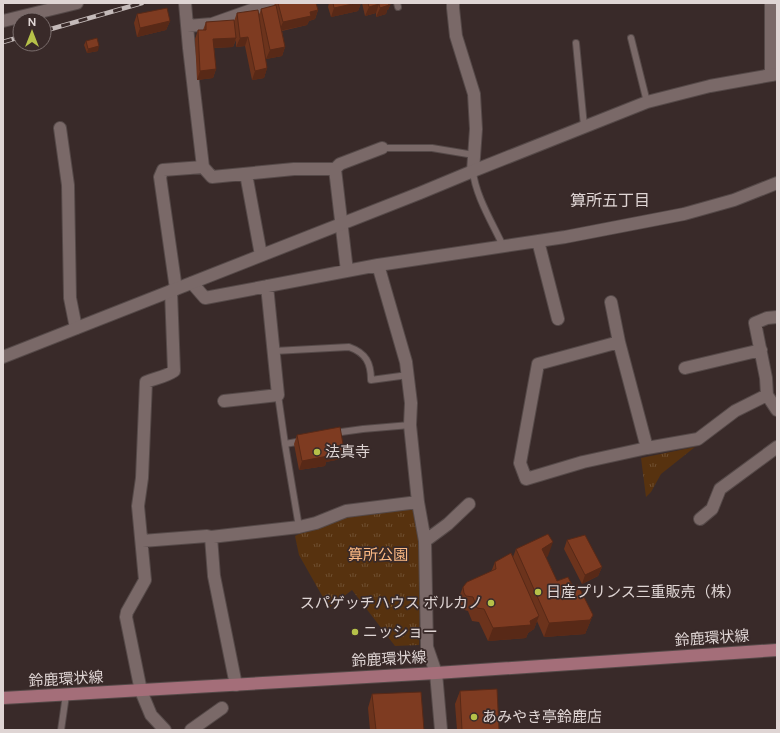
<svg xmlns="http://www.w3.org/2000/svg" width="780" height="733" font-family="Figtree,'Noto Sans JP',sans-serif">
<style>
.park{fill:url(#park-tufts)}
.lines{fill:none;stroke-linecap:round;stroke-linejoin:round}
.service-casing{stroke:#554948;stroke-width:8}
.minor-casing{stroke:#554948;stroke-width:14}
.tertiary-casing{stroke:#554948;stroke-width:14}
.primary-casing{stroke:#554948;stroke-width:14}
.service{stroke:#7a6968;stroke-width:6}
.minor{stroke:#7a6968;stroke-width:12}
.tertiary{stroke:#7a6968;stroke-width:12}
.primary{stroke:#a46e79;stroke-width:12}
.rail-casing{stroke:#c4bab9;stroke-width:4.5}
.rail{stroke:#392a29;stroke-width:3;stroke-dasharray:9;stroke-linecap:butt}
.wall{fill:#6c331c}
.shaded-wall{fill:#582917}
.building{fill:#7e3b21;stroke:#582917}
.poi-dot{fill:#b6c149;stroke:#392a29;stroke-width:1.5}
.labels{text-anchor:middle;stroke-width:3.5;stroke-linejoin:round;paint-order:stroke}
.poi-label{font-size:15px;fill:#dfd5d4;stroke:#392a29;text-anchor:start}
.park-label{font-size:15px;fill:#fcb983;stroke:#392a29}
.street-label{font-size:15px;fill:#dfd5d4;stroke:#392a29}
.neighbourhood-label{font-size:16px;fill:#dfd5d4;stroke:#392a29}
</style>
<defs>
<pattern id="park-tufts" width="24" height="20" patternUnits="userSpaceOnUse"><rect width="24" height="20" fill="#57320f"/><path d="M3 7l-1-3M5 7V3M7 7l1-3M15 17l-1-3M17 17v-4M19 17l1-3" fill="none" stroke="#6f4f31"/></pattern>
</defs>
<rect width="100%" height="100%" fill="#392a29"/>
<!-- park -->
<path class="park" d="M695,447L661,474L651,492L646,497L641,458Z
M414,507L421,546L419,645L395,646L352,590L329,608L299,555L295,536L307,530L348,514Z"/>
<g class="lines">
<defs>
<path id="service" d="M397,3L398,7
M631,38L647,102
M576,43L584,126
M382,148H432L474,155
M473,171C475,195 493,224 503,246
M274,351L349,347C366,353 371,363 371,380L408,375
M278,395L285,444L299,527
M334,433L363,429L410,425
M285,444L302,441
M61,730L66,695"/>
<path id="minor" d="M453,3V8L456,36L474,94L476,129L473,171
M3,21L77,3
M187,26L212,24L271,3
M771,75V3
M60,128L68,185L70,298L76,328
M203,167L212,177L294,169H335L340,164L382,148
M335,169L347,271
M246,174L261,255
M538,241L558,319
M378,265L406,362L411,403L410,425L418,502L425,541L427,647L436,673L441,730
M192,283L205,298L378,265L565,237L684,214L734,200L777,183
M176,289L160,177L163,170L203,167L189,48L185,3
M611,302L619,342
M777,317L767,318L755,323L766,378L767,395L777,410
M685,368L761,350
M224,401L278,395L267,286
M647,448L619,342L538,364L520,463L526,479L583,462L647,448L698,439L735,411L767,395
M700,519L712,509L720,489L777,447
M211,537L214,576L236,685
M142,541L207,536L211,537L299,527L316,523L346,511L418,502
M425,541L448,524L469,504
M165,730L151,715L141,691L126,617L127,612L145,580L138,506L142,478L146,382C156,378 165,377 174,371L171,291
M191,730L222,708"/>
<path id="tertiary" d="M3,357L420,193L473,171L647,102L710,86L777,74"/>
<path id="primary" d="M3,698L436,673L777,650"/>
</defs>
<!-- service casing -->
<use href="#service" class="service-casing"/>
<!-- minor casing -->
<use href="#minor" class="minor-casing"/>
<!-- tertiary casing -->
<use href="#tertiary" class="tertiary-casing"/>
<!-- primary casing -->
<use href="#primary" class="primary-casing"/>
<!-- service -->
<use href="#service" class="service"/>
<!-- minor -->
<use href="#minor" class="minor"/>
<!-- tertiary -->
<use href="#tertiary" class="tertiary"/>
<!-- primary -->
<use href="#primary" class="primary"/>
<defs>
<path id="rail" d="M44,31L142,3
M3,42L20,37"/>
</defs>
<!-- rail casing -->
<use href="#rail" class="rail-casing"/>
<!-- rail -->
<use href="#rail" class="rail"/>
</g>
<!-- wall -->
<path class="wall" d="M275,3H316L318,10L315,19L309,21L307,25L282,31L285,47L282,56L266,59L263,44L267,68L264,78L252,80L245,46L236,47V40L233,47L214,48L216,69L213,78L197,80L195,39L198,30H203L206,22L234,21L237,13L259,15L261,9L274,6Z
M329,3H361L358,11L331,17L328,7Z
M362,3H391L388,10H387L386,14L376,17V13L365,16Z
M137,14L170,21L166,30L137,37L134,23Z
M86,41L98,51L87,53L84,45Z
M297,435L344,450L341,459L326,462L325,466L299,470L294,444Z
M567,540L602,567L598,576L582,584L564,549Z
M516,549L548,556L546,557L557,581L573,587L593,615L585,634L544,637L537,621L534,629L528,633L526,638L488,641L479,622L472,621L468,611L461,609L459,606L458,600L463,587L491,572L495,562L513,557Z
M460,691L499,730H457L455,704Z
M372,694L424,730H370L368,708Z"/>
<!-- shaded-wall -->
<path class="shaded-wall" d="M357,3H361L358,11L331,17L334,8Z
M387,3H391L388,10H387L386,14L376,17L380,8Z
M379,4L376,13L365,16L369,7Z
M318,10L315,19L309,21L307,25L279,31L283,22L310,12Z
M170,21L166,30L137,37L140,28Z
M248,37L245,46L236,47L240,38Z
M236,38L233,47L210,48L213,39Z
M99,46L98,51L87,53L88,49Z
M285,47L282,56L266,59L270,50Z
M267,68L264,78L252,80L255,71Z
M216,69L213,78L197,80L200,71Z
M344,450L341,459L326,462L325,466L299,470L302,461L328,453Z
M553,542L548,556L537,563L542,549Z
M602,567L598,576L582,584L585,575Z
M593,615L585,634L544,637L549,623Z
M539,616L534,629L528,633L526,638L488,641L493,628L530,621Z"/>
<!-- building -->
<path class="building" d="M278,3H316L318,10L310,12L311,16L283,22Z
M333,3H357L334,8Z
M368,3H388L389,5L380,8L379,4L369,7Z
M276,5L285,47L270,50L261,9Z
M167,8L170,21L140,28L137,14Z
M258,10L267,68L255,71L248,37L240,38L237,13Z
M234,20L236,38L213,39L216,69L200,71L198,30H206V22Z
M97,38L99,46L88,49L86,41Z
M340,427L344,450L328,453V456L302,461L297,435Z
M548,534L553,542L542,549L557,581L568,577L573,587L578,585L593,615L590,620L549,623L516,549Z
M585,535L602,567L585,575L567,540Z
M511,553L539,616L530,621L531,625L493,628L484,609L477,608L473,597L466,596L464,593L463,587L467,582L496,569L495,562Z
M497,689L499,730H462L460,691Z
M421,692L424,730H376L372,694Z"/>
<!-- markers -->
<g class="poi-dot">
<circle cx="317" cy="452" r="4"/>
<circle cx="538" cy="592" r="4"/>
<circle cx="491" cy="603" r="4"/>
<circle cx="355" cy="632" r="4"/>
<circle cx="474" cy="717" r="4"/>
</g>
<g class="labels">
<!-- poi labels -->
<g class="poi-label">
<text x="325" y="457">法真寺</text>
<text x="546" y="597">日産プリンス三重販売（株）</text>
<text x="483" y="608" text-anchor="end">スパゲッチハウス ボルカノ</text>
<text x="363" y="637">ニッショー</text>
<text x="482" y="722">あみやき亭鈴鹿店</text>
</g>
<!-- park labels -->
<g class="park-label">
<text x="378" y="560">算所公園</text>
</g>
<!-- street labels -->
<g class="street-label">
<text transform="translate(712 638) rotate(-4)" y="5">鈴鹿環状線</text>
<text transform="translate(389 659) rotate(-3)" y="5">鈴鹿環状線</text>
<text transform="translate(66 679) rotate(-3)" y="5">鈴鹿環状線</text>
</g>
<!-- neighbourhood labels -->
<g class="neighbourhood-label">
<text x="610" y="206">算所五丁目</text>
</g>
</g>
<!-- border -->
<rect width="780" height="733" fill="none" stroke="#dfd5d4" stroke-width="8"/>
<!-- north arrow -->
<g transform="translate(32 32)"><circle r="19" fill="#392a29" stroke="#7b6e6d"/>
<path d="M0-3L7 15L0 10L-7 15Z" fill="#b6c149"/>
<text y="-6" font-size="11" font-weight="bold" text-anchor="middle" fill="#dfd5d4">N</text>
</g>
</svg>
